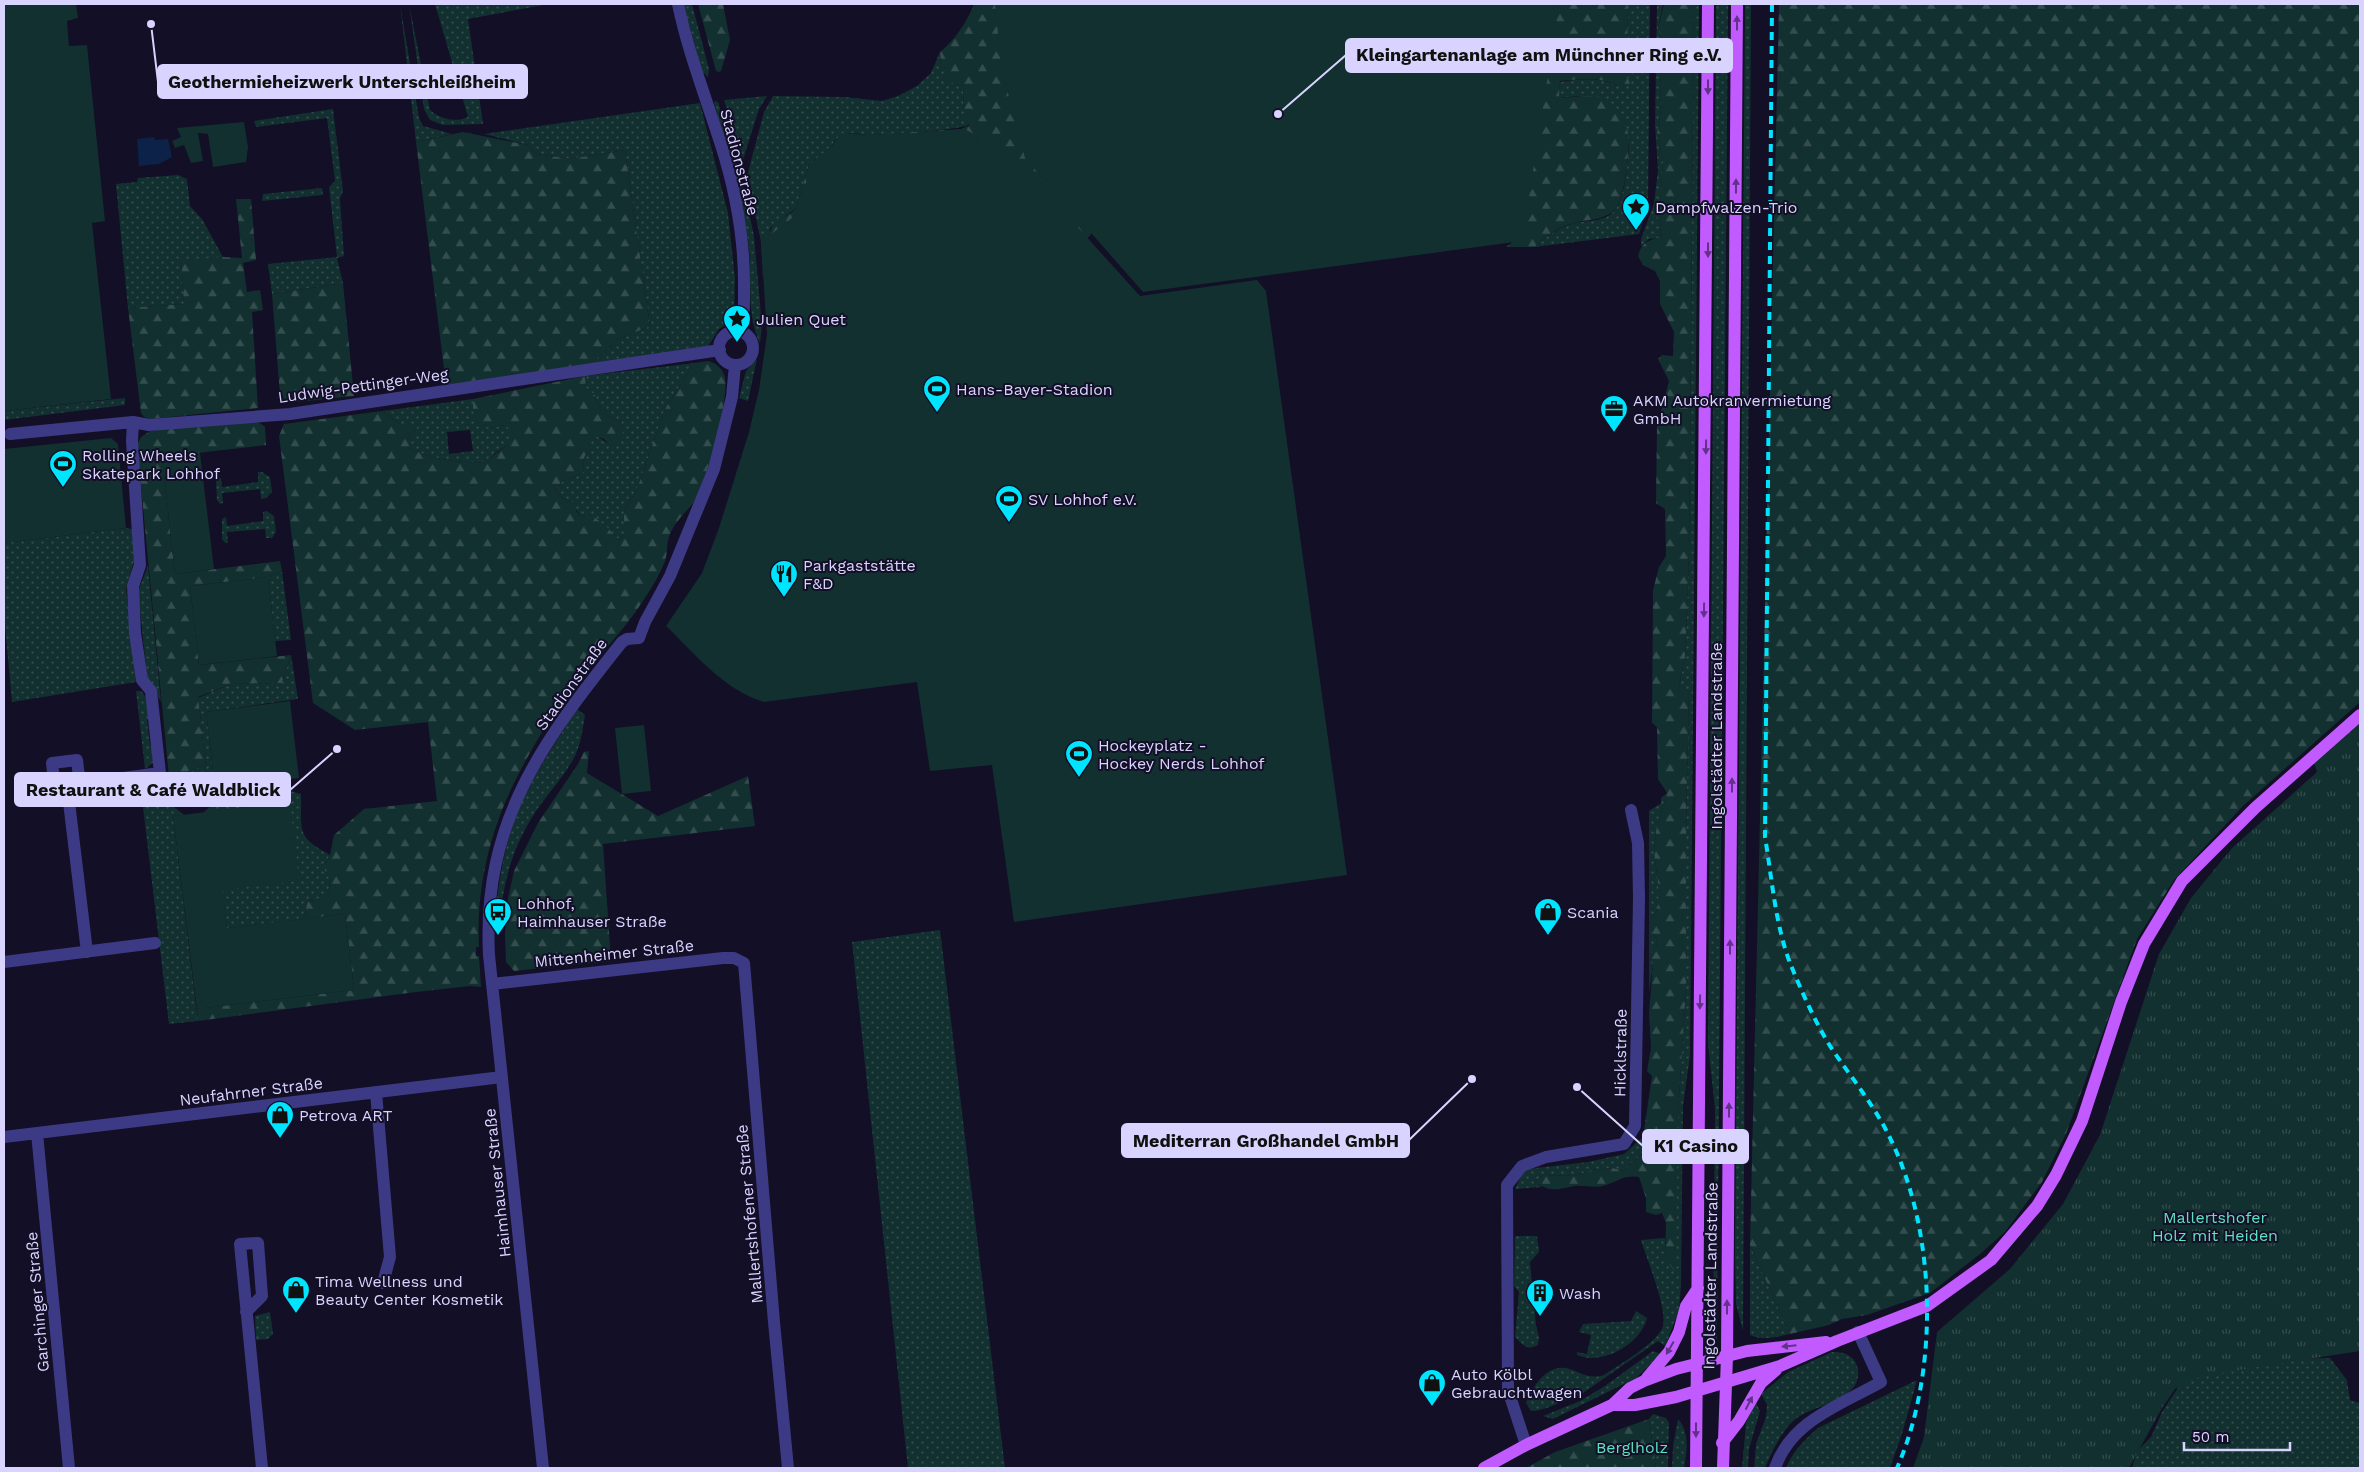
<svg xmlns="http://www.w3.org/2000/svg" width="2364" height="1472" font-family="'Work Sans',sans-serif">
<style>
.grass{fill:url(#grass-dots);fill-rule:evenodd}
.forest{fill:url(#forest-firs)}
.park{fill:url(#park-tufts)}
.garden{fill:#12302f}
.water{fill:#0c2248}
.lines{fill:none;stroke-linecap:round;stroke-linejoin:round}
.minor{stroke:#3d3a85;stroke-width:12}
.major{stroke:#c25bff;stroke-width:12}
.rail{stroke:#00e5ff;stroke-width:4;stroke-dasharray:8 6;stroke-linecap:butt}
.oneway{fill:#623188}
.labels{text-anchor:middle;stroke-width:4;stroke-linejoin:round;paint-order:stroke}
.street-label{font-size:16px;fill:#d9d4ff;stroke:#130f26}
.poi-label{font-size:16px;fill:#d9d4ff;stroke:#130f26;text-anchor:start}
.park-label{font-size:16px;fill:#5fe0c0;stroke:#130f26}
.leader{fill:none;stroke:#d9d4ff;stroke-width:2}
.callout-dot{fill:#d9d4ff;stroke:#130f26;stroke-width:2}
.callout{fill:#d9d4ff;stroke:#d9d4ff;stroke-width:2}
.callout-label{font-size:18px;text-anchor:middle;font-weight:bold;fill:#111}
</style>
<defs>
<pattern id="grass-dots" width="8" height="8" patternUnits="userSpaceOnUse" patternTransform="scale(1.25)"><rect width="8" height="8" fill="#12302f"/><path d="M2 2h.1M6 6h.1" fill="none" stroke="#344d4e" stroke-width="1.8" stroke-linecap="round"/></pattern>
<pattern id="forest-firs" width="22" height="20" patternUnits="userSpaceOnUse" patternTransform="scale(1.25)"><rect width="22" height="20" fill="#12302f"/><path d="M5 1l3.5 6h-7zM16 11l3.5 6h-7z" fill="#344d4e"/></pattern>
<pattern id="park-tufts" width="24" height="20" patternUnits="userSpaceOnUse" patternTransform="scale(1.25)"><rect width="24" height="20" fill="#12302f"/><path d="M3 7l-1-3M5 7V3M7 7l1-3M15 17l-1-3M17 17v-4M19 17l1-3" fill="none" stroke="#344d4e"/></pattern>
</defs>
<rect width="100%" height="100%" fill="#130f26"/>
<!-- grass -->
<path class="grass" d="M400,4L419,118L423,126L452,134L416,142Z
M409,4L430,110C440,119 456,123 468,117L435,4H549L468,19L483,124L443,125L430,120L424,109Z
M683,4H692L709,69L708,77L702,71Z
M1628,4H1650L1648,206L1639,234L1535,247C1544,237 1562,226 1575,223C1589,220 1605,222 1615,210C1626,197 1627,162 1629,145L1579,96L1559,98L1560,82C1579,79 1603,76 1620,87L1627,76Z
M1657,4H1663L1658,29L1664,43L1660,88L1662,104L1657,134L1663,161L1659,223L1662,238L1649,239L1641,246V239L1654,203L1658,170L1655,125Z
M1694,4H1699L1691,949L1690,1056L1683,1106L1681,1285L1679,1311L1665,1346L1658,1341L1580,1395C1563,1399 1548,1411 1531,1411L1526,1403C1532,1388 1546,1365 1565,1368C1581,1371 1586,1380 1604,1375C1616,1367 1660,1341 1663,1326C1667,1307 1647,1260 1641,1240L1665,1238V1257L1678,1114L1686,988V831L1689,691L1679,686L1685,657L1689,555Z
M1716,4H1728L1717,1338L1715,1341L1713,1339L1715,1109L1708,1044Z
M1745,4H1751L1743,1331L1736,1304L1735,1255Z
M940,52L941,66L945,68L956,84L963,86L964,113L970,124C964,130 883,135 870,135C863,135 853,132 846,134C841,135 833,141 832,146L809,165L796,208L770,228L763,278L761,242L747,176L764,112L773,96L845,97L882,101L898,96L917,86L931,73Z
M767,96L759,109L743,160L724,100Z
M715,101L718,102L744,189L754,236L762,326L760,343C745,312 753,274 748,241C741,194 728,148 714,103Z
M700,103L728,213L735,278L734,315L729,323L719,329L707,348L591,364L617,340L650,326L625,150L570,159L536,154L528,145L484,134Z
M333,109L343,191L340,199L344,256L337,258L343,283L272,294L268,264L337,257L329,187L335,181L327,118L256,127L254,121Z
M178,175L187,179L190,206L202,219L223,257L181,262L184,304L128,308L116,184L137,182L138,178Z
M322,188L323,195L262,201L263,194Z
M757,359L748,401L739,398L746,371Z
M694,363L665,409L637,489L624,511V535L619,540C610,530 596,514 581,517L570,501L563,499L556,492L561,482L583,473L584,458L594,434L612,446L622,423C608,416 597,412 595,395L586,388L585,376Z
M125,398V405L4,420V411Z
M473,399V411L490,428L505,425L509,428V444L495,453L489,462C460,463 436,461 409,448V440L418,425H401L382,411ZM470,430L473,451L449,454L447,432Z
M258,472H262L270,477L272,492L266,498L261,499L260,489L222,493L223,503L220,504L217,500L216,480L221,478L222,487L258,482Z
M267,511L274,516L276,532L272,538H266L265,529L227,532L228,543H225L222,539V519L226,517L227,526L263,521V512Z
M126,528L132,529L134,561L126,589L136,682L12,702L4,615V543Z
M148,566L161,702L147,676L138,591Z
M282,571L291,640L275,641L268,577Z
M291,655L298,699L206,712L215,788L205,803C195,807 178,809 172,797C170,792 170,783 169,777C183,775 193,768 206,766L198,698L231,684L282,683Z
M136,691H141L149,701L151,715L147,720L150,745L155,749V761L145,769Z
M577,709L585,715C583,728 581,743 575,756C563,779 544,797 531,819C509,856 503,887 499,929H495C497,886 504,842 522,802C537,769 558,739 577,709Z
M159,779L165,783L168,802L184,815L173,816L198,1021L169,1024L140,782Z
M287,790L301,794C302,831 295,836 330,855L325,864L330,879L329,895L324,899L307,901L305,919L227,928L222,890L289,802L203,813L223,795Z
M1667,793L1656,831L1654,852L1658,883V909L1651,918V930L1658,941L1650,956L1653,963L1649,993V811L1661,803V798Z
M940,930L1005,1468H908L852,942Z
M1643,1137L1650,1146L1623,1171L1613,1168L1592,1170L1574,1176L1543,1175L1535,1182L1542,1187L1515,1189L1520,1178L1527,1169L1588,1162L1624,1154Z
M1515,1236H1537L1539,1252L1530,1262L1536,1325L1539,1337L1538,1345C1527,1351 1523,1345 1515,1337L1519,1292L1514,1286Z
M1750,1245L1790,1334C1776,1337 1764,1341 1750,1335Z
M1636,1311L1647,1318C1641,1344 1602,1366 1577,1355V1352L1587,1354L1591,1335L1579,1332L1583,1324L1631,1321Z
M270,1312L273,1334L268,1339L256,1340L255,1316Z
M1653,1351L1661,1354L1636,1378L1553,1419L1543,1416L1580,1401L1605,1386Z
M1832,1352C1835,1352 1840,1352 1843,1353C1860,1357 1863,1379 1851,1390C1835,1406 1806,1407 1790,1424C1779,1437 1771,1453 1765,1468H1754L1756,1444L1766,1417L1767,1405L1761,1394L1788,1372Z
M2330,1358L2347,1380L2350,1400L2360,1403V1468H2132L2137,1451L2151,1437L2162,1412L2181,1383L2192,1372L2299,1359Z
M1917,1380L1902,1434L1890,1468H1786C1793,1451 1804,1440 1818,1428Z
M1755,1401L1760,1411L1749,1449L1748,1468H1742L1746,1423Z
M1653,1414L1666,1418L1669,1423L1668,1468H1656L1649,1419Z
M1678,1419C1690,1432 1687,1452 1684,1468H1672L1673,1446Z"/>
<!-- forest -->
<path class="forest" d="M698,4H723L730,40L721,71L719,72L716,71Z
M974,4H996L1094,228L1090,236L1079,245L764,243L774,223L791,213L796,208L809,165L832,146L841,133L870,135L961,129L970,125L964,114L963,86L949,82L945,77V68L941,66L940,52C955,40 967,22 974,4Z
M1547,4H1628L1627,76L1630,84L1620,87C1603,76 1580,79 1560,81L1559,98C1573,98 1590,93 1604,99C1615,104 1626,122 1628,133C1630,148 1625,201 1614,211C1601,221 1588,219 1574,223C1561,226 1544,237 1535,247H1506L1517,239Z
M1664,4H1694L1689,555L1685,657L1679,685L1689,691L1686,831V988L1678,1114L1676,1274L1665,1257L1666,1223L1662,1213L1656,1215L1646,1212V1198L1639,1177C1622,1175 1620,1181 1606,1185C1595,1189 1585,1185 1575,1186C1558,1189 1551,1193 1535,1182L1543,1175L1574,1176L1592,1170L1613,1168L1623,1171L1650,1146L1643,1137L1652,1076L1647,1071L1651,1048L1649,1013L1653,963L1650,956L1658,941L1651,930V918L1658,909V883L1654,852L1656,831L1667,793L1658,779L1657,727L1652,723L1653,590L1659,567L1666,556L1665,509L1656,503L1657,426L1669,381L1658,359L1662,355L1673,356L1674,332L1660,304V281L1655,271L1643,265L1638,256C1642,242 1648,240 1662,237L1655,207L1660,201L1663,161L1657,134L1662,104L1660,88L1664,43L1658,29Z
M1779,4H2360V702L2243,806L2174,880L2137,939L2066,1134L2042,1182L2005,1232L1980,1254L1930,1293L1867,1315L1842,1319L1829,1325L1790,1334L1750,1245Z
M463,132L528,145L536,154L570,159L625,150L650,326L617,340L591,364L446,385L416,142Z
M236,199H251L256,260L243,263L247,292L260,290L263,310L252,312L258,408L150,419L144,417L141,413L128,308L184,304L181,261L223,257L242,258Z
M343,283L354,396L289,403L280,395L272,294Z
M708,361C717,363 723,369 725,378C729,400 708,474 698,495C691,509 677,518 671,532C666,541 668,552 665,561C660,574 651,589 643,601C621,635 591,663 567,695C547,722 529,753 514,783C489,834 476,890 479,947H476V956H479L481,987L470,986L416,992L198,1021L197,1009L354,990L345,914L305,919L307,901L323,899L329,895L330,879L325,874V864L330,855L334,835L364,809L437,801L428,722L355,730L313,703L279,436L284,424L382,411L401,425H418L409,440V448C436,461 460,463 489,462L495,454L509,444V428L505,425L490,428L476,423L473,411V399L585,376L586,388L595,395C597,412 608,416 622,423L623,437L612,447L604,439L594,435L584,458L583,473L561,482L556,492L563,499L576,503V511L581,517L592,516L605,525L619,540L624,535V511L637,489L665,409L694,363Z
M254,419L265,427L266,445L162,457L175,574L280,561L282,571L268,577L190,586L199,665L291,655L282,683L231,684L198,697L206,766C193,768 183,775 169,777L137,445L141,437L150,431Z
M589,751L587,773L658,816L748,776L755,826L603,844L611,961L514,971L506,962L505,936L508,898L514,871L538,823L578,764L584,752Z
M1649,1419L1656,1468H1526L1555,1452Z"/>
<!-- park -->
<path class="park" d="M2360,723V1351L2226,1372L2191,1379L2175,1389L2162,1408L2129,1468H1913L1924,1437L1937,1332L2010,1269L2063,1204L2100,1135L2159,954L2191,898L2232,848L2317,772L2314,763Z"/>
<!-- garden -->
<path class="garden" d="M4,4H76L78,18L67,21L69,46L87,45L105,221L92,223L111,399L4,411Z
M995,4H1559L1522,241L1143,292L1025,158L1002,70Z
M244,122L248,147L246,162L213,167L208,134L198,133L203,161L191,163L184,145L175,148L172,141L181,137L177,128Z
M965,129L1017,160L1140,296L1257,280L1266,291L1347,875L1014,922L992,765L930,771L917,682L764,702C724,690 695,654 666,626L702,573L719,528L749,432L759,390L767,334L761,242L797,214L810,169L840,139Z
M111,438L118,444L126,528L4,543V449Z
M200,453L214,569L175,574L162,457Z
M268,577L277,656L199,665L190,586Z
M290,701L299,778L215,788L206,712Z
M644,725L651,791L622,794L615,728Z
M290,802L299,881L223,890L227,928L345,914L354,990L197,1009L173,816Z"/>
<!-- water -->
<path class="water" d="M154,137L155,140L168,139L172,157L159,164L139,166L137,139Z"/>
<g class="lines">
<!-- minor -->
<path class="minor" d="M678,4C688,52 706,98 721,145C735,189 744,237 744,283C744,300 745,316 741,332
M719 348a17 17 0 1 1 34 0a17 17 0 1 1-34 0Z
M10,434L133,422L149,425L290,414L720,350
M75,787L87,783L160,773L151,691L142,680L135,633L133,586L140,565L132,441L133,422
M69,802L54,780L52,763L77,760L79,777L69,802L87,952
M4,962L155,943
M492,984L723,958H734L744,963L774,1322L788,1468
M376,1092L390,1257L383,1283
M37,1133L69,1468
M4,1137L502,1077
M246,1312L262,1296L258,1243L240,1244L262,1468
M1526,1445L1508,1390L1507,1185L1522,1166L1546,1157L1624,1144L1635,1126L1639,898L1638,843L1631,810
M543,1468L489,955C482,822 543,741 622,642L627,639L639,638L645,622L670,576L714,469L732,397L735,365
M1775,1468C1791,1421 1840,1405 1881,1382L1858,1332"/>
<!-- major -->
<path class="major" d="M1647,1378L1669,1352L1679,1332L1686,1306L1698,1288
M1612,1405H1635L1676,1397L1780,1366L1837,1341L1927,1306L1991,1260L2037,1206L2056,1175L2082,1121L2121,1002L2144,944L2182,881L2255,808L2360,715
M1722,1443L1739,1421L1761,1383L1776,1370
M1484,1468L1526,1445L1612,1405L1630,1388L1644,1381L1676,1369L1747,1351L1826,1342
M1696,1468L1708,4
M1723,1468L1727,1356L1737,4"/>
<!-- rail -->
<path class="rail" d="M1772,4L1765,837C1772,879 1775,923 1790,963C1802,992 1816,1025 1834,1052C1854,1081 1876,1108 1891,1140C1937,1235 1939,1372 1897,1468"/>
</g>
<!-- one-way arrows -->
<defs><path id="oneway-solid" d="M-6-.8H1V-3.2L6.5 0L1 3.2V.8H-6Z" transform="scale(1.25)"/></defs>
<g class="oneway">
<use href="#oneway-solid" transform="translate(1737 23) rotate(-90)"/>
<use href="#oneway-solid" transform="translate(1708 87) rotate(90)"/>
<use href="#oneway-solid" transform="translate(1736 186) rotate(-90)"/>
<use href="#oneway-solid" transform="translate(1708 250) rotate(90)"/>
<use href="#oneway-solid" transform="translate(1706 447) rotate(91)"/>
<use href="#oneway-solid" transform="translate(1704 610) rotate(91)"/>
<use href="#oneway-solid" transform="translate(1732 785) rotate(-90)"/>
<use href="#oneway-solid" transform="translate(1730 947) rotate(-90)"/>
<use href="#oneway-solid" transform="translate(1700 1002) rotate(91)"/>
<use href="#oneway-solid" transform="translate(1729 1110) rotate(-90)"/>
<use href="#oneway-solid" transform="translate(1727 1307) rotate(-90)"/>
<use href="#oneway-solid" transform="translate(1789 1346) rotate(174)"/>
<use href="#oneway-solid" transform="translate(1670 1348) rotate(120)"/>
<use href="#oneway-solid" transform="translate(1749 1403) rotate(-63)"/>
<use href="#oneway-solid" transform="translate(1696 1430) rotate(90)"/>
</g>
<!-- icons -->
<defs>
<symbol id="sight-pin" viewBox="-11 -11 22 30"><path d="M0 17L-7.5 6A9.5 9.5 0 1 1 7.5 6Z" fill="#00e5ff" stroke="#130f26"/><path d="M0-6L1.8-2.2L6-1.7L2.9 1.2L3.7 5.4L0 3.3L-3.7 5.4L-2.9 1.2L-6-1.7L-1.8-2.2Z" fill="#111"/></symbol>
<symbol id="stadium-pin" viewBox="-11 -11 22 30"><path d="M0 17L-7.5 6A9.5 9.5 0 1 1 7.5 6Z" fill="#00e5ff" stroke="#130f26"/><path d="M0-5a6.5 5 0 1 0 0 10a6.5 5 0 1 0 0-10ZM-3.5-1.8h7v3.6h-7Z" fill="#111"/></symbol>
<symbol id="office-pin" viewBox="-11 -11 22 30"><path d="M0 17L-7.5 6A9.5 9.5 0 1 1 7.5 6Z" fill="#00e5ff" stroke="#130f26"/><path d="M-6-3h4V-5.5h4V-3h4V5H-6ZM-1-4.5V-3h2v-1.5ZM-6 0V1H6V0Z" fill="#111"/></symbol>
<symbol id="restaurant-pin" viewBox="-11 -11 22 30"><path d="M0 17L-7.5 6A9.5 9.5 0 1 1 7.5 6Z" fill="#00e5ff" stroke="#130f26"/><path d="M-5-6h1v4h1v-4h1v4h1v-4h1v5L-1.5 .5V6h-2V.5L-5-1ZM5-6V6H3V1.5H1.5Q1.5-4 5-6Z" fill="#111"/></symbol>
<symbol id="bus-pin" viewBox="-11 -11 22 30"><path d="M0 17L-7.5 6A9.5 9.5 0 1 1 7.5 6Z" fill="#00e5ff" stroke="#130f26"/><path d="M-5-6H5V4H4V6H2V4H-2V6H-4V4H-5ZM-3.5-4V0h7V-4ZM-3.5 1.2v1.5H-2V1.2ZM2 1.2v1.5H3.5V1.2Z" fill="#111"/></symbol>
<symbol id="shop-pin" viewBox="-11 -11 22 30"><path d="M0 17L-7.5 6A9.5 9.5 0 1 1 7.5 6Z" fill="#00e5ff" stroke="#130f26"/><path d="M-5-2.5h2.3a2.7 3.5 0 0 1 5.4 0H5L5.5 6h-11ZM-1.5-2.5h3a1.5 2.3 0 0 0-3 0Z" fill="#111"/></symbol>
<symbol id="building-pin" viewBox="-11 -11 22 30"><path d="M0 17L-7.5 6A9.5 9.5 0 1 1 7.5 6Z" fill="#00e5ff" stroke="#130f26"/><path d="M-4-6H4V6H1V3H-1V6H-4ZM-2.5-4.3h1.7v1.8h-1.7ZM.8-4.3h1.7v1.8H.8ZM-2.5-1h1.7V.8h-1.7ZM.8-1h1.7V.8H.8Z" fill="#111"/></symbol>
</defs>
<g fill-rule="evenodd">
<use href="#sight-pin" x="1620" y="191" width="32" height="43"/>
<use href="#sight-pin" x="721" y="303" width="32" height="43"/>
<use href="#stadium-pin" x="921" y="373" width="32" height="43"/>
<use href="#office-pin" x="1598" y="393" width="32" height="43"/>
<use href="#stadium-pin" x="47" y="448" width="32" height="43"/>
<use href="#stadium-pin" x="993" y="483" width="32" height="43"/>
<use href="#restaurant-pin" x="768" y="558" width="32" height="43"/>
<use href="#stadium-pin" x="1063" y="738" width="32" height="43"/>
<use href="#bus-pin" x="482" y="896" width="32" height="43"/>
<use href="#shop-pin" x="1532" y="896" width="32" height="43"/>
<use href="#shop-pin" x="264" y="1099" width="32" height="43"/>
<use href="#shop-pin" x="280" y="1274" width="32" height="43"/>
<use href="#building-pin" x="1524" y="1277" width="32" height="43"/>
<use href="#shop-pin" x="1416" y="1367" width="32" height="43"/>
</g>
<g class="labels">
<!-- street labels -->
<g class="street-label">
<text transform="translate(740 162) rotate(75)" y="6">Stadionstraße</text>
<text transform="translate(363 385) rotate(-8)" y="6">Ludwig-Pettinger-Weg</text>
<text transform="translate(571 684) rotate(-54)" y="6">Stadionstraße</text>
<text transform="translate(1716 736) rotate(-90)" y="6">Ingolstädter Landstraße</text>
<text transform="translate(614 953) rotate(-6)" y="6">Mittenheimer Straße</text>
<text transform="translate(1620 1053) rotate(-89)" y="6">Hicklstraße</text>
<text transform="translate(251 1091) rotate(-7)" y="6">Neufahrner Straße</text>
<text transform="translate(497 1183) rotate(-96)" y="6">Haimhauser Straße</text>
<text transform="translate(749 1214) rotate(-95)" y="6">Mallertshofener Straße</text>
<text transform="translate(1710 1276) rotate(-89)" y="6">Ingolstädter Landstraße</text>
<text transform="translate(37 1302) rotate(-95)" y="6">Garchinger Straße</text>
</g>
<!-- poi labels -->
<g class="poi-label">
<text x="1655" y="213">Dampfwalzen-Trio</text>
<text x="756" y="325">Julien Quet</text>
<text x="956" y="395">Hans-Bayer-Stadion</text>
<text x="1633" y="406">AKM Autokranvermietung<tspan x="1633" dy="18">GmbH</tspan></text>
<text x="82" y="461">Rolling Wheels<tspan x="82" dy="18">Skatepark Lohhof</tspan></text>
<text x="1028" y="505">SV Lohhof e.V.</text>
<text x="803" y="571">Parkgaststätte<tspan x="803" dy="18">F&amp;D</tspan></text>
<text x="1098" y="751">Hockeyplatz -<tspan x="1098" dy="18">Hockey Nerds Lohhof</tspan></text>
<text x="517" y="909">Lohhof,<tspan x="517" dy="18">Haimhauser Straße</tspan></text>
<text x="1567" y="918">Scania</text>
<text x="299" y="1121">Petrova ART</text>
<text x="315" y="1287">Tima Wellness und<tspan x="315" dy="18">Beauty Center Kosmetik</tspan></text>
<text x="1559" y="1299">Wash</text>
<text x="1451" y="1380">Auto Kölbl<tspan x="1451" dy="18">Gebrauchtwagen</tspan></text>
</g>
<!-- park labels -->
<g class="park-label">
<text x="2215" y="1223">Mallertshofer<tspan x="2215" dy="18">Holz mit Heiden</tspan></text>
<text x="1632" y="1453">Berglholz</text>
</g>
</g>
<!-- callouts -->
<path class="leader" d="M1278 114L1346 55M151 24L158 82M337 749L290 790M1472 1079L1409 1140M1577 1087L1643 1146"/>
<g class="callout-dot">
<circle cx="1278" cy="114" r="5"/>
<circle cx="151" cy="24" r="5"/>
<circle cx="337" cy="749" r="5"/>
<circle cx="1472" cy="1079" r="5"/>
<circle cx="1577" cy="1087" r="5"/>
</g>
<g class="callout">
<rect x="1346" y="39" width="386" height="33" rx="5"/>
<rect x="158" y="65" width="369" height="33" rx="5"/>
<rect x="15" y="773" width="275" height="33" rx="5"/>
<rect x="1122" y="1124" width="287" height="33" rx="5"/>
<rect x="1643" y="1130" width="105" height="33" rx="5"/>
</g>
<g class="callout-label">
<text x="1539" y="61">Kleingartenanlage am Münchner Ring e.V.</text>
<text x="342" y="88">Geothermieheizwerk Unterschleißheim</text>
<text x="153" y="796">Restaurant &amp; Café Waldblick</text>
<text x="1266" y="1147">Mediterran Großhandel GmbH</text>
<text x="1696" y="1152">K1 Casino</text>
</g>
<!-- border -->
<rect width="2364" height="1472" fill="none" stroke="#d9d4ff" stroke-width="10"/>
<!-- scale -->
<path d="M2184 1442v8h106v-8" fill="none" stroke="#d9d4ff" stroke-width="2.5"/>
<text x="2192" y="1442" font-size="15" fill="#d9d4ff" stroke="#130f26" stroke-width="4" paint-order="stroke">50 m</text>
</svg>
